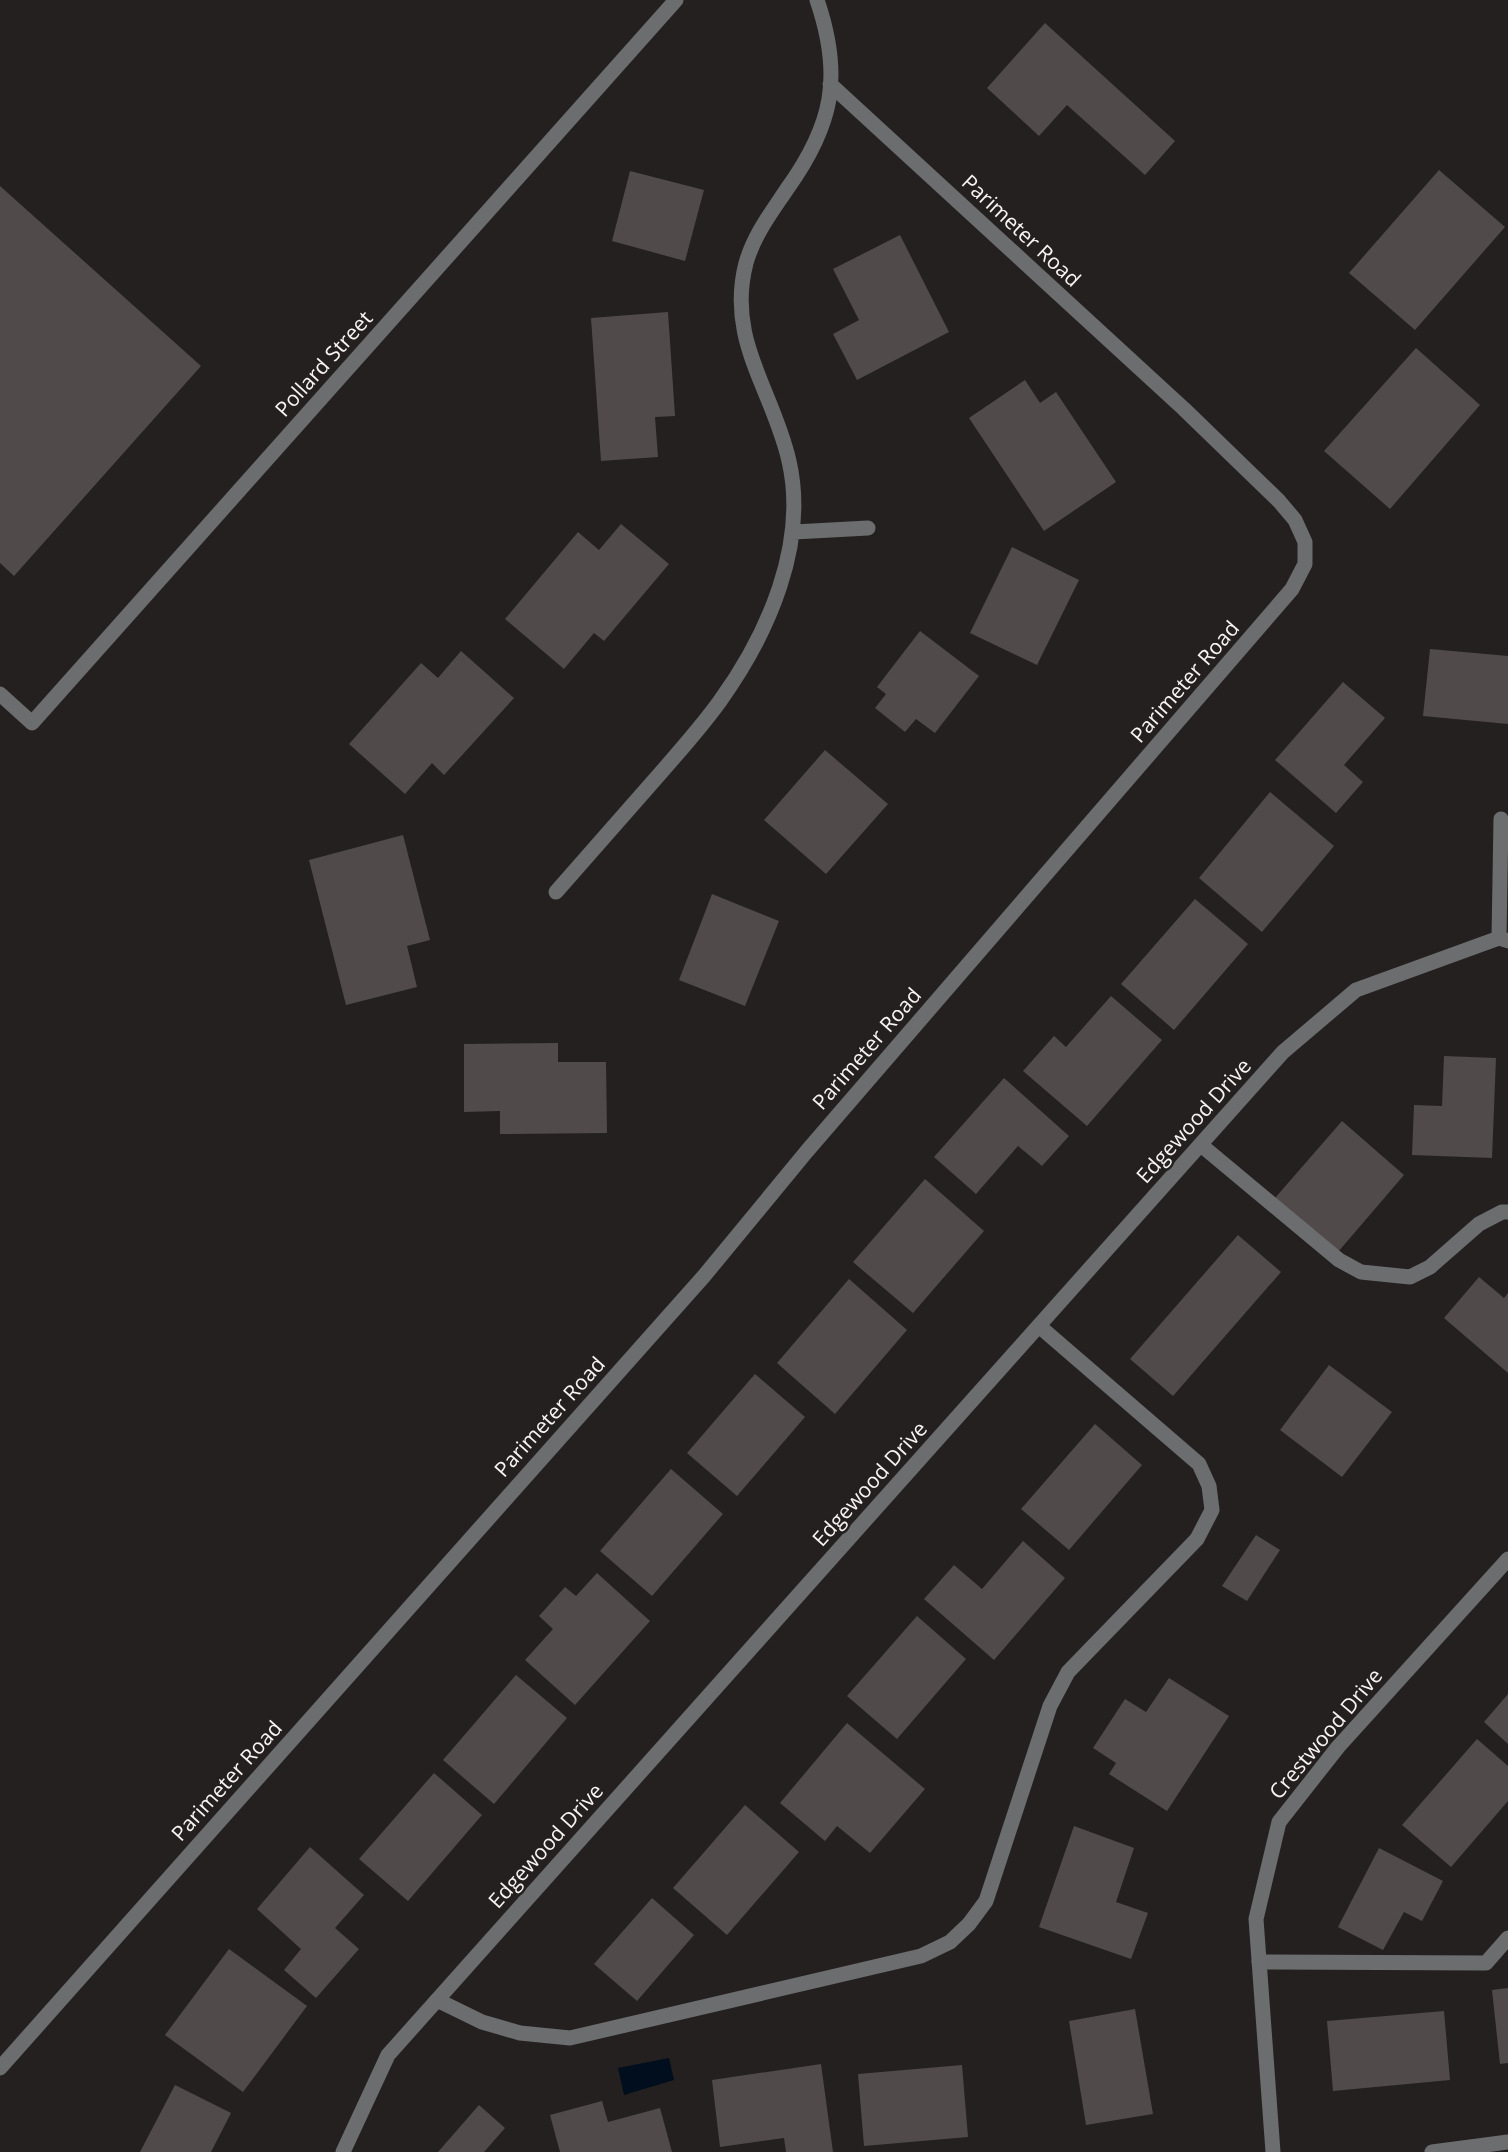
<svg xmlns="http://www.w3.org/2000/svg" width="1508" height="2152" font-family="'Open Sans',sans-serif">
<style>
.water{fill:#000e1d}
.building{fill:#504a4a}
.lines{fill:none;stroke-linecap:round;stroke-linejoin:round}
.service{stroke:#6b6d6f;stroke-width:15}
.minor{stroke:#6b6d6f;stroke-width:15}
.labels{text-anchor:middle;stroke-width:5;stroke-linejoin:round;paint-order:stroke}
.street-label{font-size:21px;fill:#f7f4f4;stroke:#252020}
</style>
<rect width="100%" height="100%" fill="#252020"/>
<!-- water -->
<path class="water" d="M669,2058L674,2080L624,2095L618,2068Z"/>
<!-- building -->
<path class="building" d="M1045,23L1175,141L1145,175L1067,105L1039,136L987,88Z
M1439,170L1505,227L1415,330L1349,273Z
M630,171L704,190L685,261L612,241Z
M0,186L201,366L14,576L0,563Z
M900,235L949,332L857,380L833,334L859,320L833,269Z
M668,312L675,416L655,417L658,457L601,461L591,318Z
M1416,348L1480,405L1390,509L1324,451Z
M1025,380L1040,403L1056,392L1116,482L1044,531L969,418Z
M621,524L669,564L604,641L594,633L564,669L505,619L578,532L599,550Z
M1012,547L1079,580L1037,665L970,633Z
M920,631L979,676L935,733L916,719L905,732L875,708L886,694L877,687Z
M1430,649L1508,656V724L1423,716Z
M461,651L514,698L444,775L432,763L405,794L349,744L421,663L438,678Z
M1343,682L1385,718L1344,765L1363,782L1336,813L1275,760Z
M825,750L888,804L826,874L764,820Z
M1270,792L1334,846L1262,932L1199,878Z
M403,835L430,940L407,946L417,987L346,1005L309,860Z
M712,894L779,921L745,1006L679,980Z
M1195,899L1248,944L1174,1030L1121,984Z
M1111,996L1162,1040L1087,1126L1023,1071L1054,1036L1066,1047Z
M558,1043V1062H606L607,1133L500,1134V1111L464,1112V1044Z
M1444,1056L1496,1058L1492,1158L1412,1155L1414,1105L1442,1106Z
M1004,1078L1069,1136L1042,1166L1018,1146L976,1194L934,1157Z
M1342,1121L1404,1175L1338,1252L1275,1198Z
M925,1179L984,1231L913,1313L853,1262Z
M1238,1235L1281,1272L1173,1396L1130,1359Z
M1479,1277L1504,1298L1508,1293V1373L1444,1318Z
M849,1279L907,1330L835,1414L777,1363Z
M1329,1365L1392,1412L1342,1477L1280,1430Z
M755,1374L805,1417L737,1496L687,1453Z
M1095,1424L1142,1465L1069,1550L1021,1509Z
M671,1469L723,1514L652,1596L600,1551Z
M1256,1535L1280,1550L1247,1601L1222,1586Z
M1023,1541L1065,1578L994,1660L924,1599L954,1565L982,1589Z
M597,1573L650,1621L575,1705L525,1660L553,1629L539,1616L565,1587L576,1596Z
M917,1616L966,1659L897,1739L847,1696Z
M516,1675L567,1718L494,1804L443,1760Z
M1169,1678L1229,1716L1167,1811L1109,1774L1116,1763L1093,1748L1125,1699L1146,1712Z
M1508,1694V1744L1484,1722Z
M847,1723L925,1789L870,1853L837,1826L825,1841L780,1803Z
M1477,1739L1508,1766V1801L1451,1867L1402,1825Z
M434,1773L482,1815L408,1901L359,1859Z
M745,1805L799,1852L727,1935L673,1888Z
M1074,1826L1134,1848L1116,1902L1148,1913L1131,1959L1039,1927Z
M310,1847L364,1895L335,1928L359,1949L316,1998L284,1970L301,1949L257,1909Z
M1379,1848L1443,1881L1422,1921L1404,1912L1383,1950L1338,1927Z
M652,1898L694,1935L637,2001L594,1964Z
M229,1949L307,2006L243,2092L165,2035Z
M1508,1988V2063L1500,2064L1492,1990Z
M1135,2009L1153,2114L1086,2125L1069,2021Z
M1444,2011L1450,2080L1333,2091L1327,2021Z
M821,2064L833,2152H786L784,2138L720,2147L712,2080Z
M962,2065L968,2137L864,2146L858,2074Z
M175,2085L231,2113L211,2152H140Z
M602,2101L608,2122L660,2108L672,2152H560L550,2115Z
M479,2105L505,2128L484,2152H438Z"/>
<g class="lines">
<!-- service -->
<path class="service" d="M1201,1145L1339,1260L1361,1272L1410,1277L1430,1267L1479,1224L1502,1212H1508
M1259,1962L1486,1963L1508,1938
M437,2000L482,2022L520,2033L570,2038L921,1956L950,1942L969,1924L986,1901L1050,1706L1068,1672L1197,1539L1212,1510L1209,1486L1199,1464L1039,1326"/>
<!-- minor -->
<path class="minor" d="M794,532L868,528
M0,694L32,723L676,0
M556,892C585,859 614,826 643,793C669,763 697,733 720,701C768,634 808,544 789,461C773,390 726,340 746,263C754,235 771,213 787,189C833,125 843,76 817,0
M1499,938L1501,819
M0,2068L704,1276L807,1151L1292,589L1305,564V542L1295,520L1279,501L1184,409L830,84
M343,2152L388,2055L1283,1052L1356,990L1499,938L1508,941
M1273,2152L1256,1919L1279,1822L1338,1747L1508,1559
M1432,2152L1508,2142"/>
</g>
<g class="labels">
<!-- street labels -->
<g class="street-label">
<text transform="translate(1021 231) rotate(43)" y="7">Parimeter Road</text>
<text transform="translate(324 364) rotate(-48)" y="7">Pollard Street</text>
<text transform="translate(1185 682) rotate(-49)" y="7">Parimeter Road</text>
<text transform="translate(867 1049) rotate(-49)" y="7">Parimeter Road</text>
<text transform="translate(1194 1121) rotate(-48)" y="7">Edgewood Drive</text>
<text transform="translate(550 1417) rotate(-48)" y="7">Parimeter Road</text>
<text transform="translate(870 1484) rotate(-48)" y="7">Edgewood Drive</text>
<text transform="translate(1326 1734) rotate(-50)" y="7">Crestwood Drive</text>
<text transform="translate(227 1781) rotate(-48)" y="7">Parimeter Road</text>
<text transform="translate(546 1846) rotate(-48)" y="7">Edgewood Drive</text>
</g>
</g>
</svg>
